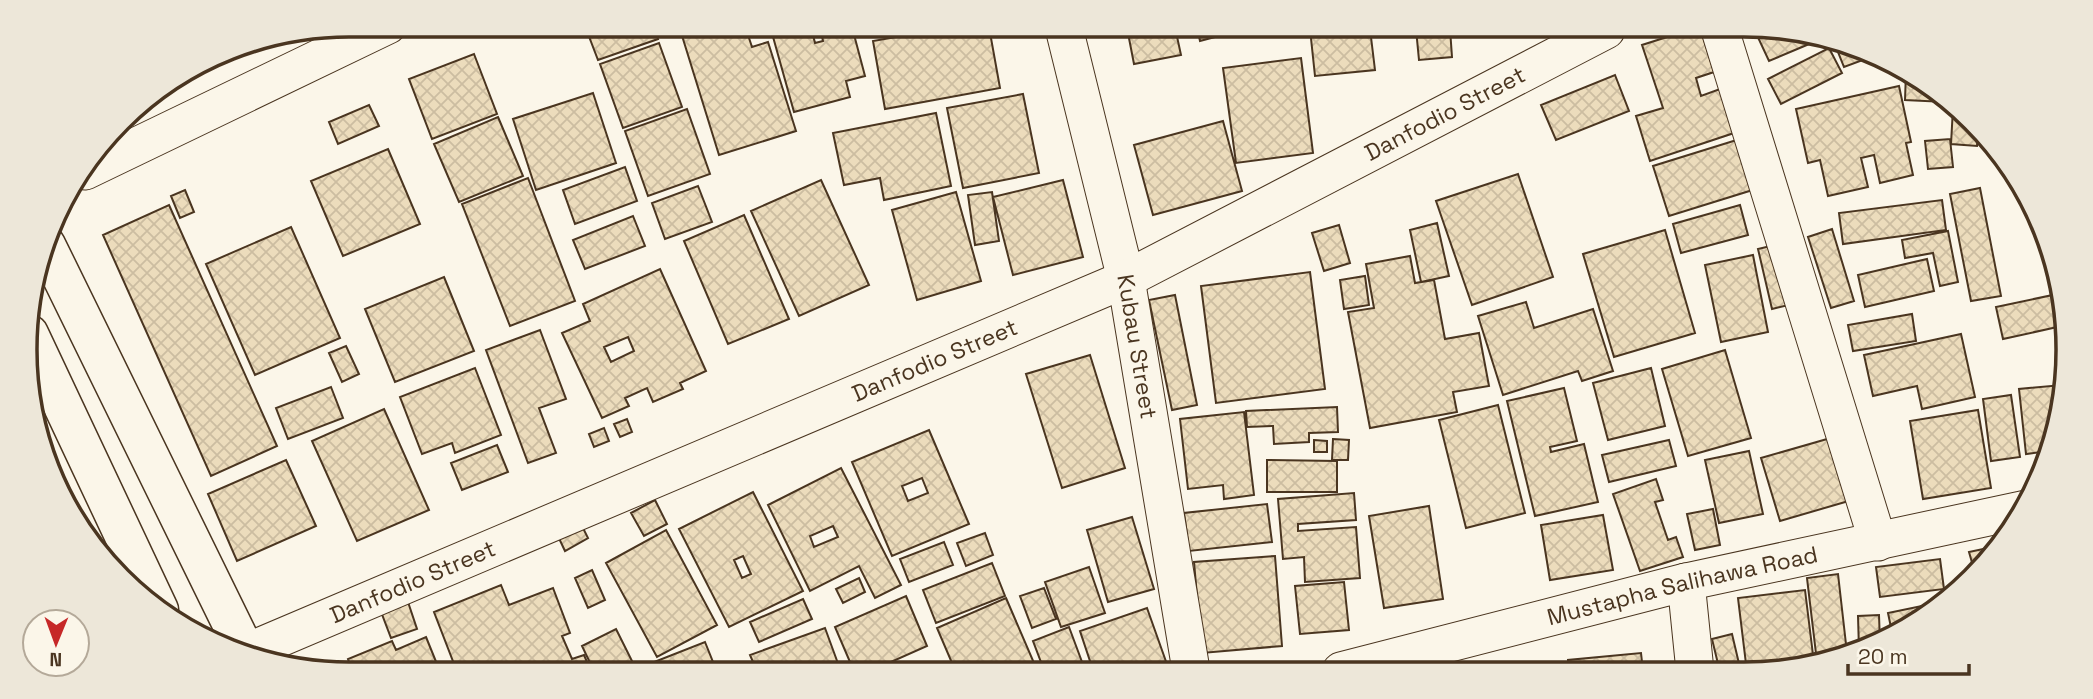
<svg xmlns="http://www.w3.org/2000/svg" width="2093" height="699" font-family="'Space Grotesk',sans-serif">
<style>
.building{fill:url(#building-cross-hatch);stroke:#4a3520;stroke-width:2;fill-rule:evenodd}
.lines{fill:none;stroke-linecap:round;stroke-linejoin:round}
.minor-casing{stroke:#4a3520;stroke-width:39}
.tertiary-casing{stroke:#4a3520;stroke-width:41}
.minor{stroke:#fbf6e9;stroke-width:37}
.tertiary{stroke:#fbf6e9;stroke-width:38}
.labels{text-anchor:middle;stroke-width:5;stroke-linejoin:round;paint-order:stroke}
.street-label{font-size:23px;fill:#4a3520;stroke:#fbf6e9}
.rim{fill:none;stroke:#4a3520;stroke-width:3.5}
</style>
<defs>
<pattern id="building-cross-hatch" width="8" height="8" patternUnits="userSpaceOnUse" patternTransform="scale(1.75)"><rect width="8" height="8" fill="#ecdcbc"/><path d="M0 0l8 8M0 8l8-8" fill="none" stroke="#ccbda1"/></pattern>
</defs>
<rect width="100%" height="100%" fill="#fbf6e9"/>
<!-- building -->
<path class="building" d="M585,26H654L658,39L598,60Z
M679,26H745L752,47L768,42L796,131L719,155Z
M770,26L811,27L815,43L823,41L820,27H852L865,76L846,81L850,97L794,112Z
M870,27H905L873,36Z
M953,27H989L1000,88L885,109L873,41Z
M1127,28H1187V31L1176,32L1181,55L1134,64Z
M1197,28H1249L1200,41Z
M1310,29H1370L1375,70L1315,76Z
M1416,29H1450L1452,57L1419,60Z
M1689,30H1701L1714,72L1696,78L1701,96L1720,89L1734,133L1650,161L1636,116L1663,108L1642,45Z
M1755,31H1807L1821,39L1769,61Z
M1834,42L1871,57L1844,67Z
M659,43L682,107L623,128L600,64Z
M1829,48L1842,73L1781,104L1768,79Z
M474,54L497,114L432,139L409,79Z
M211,58L213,62L189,72Z
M1301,58L1313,153L1236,163L1223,68Z
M1906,72L1924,80L1944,102L1905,100Z
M1615,75L1629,111L1556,140L1541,105Z
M1899,86L1911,142L1906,143L1913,175L1880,183L1874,155L1861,158L1868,187L1828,196L1820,160L1808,163L1796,109Z
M593,93L616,163L536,190L513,119Z
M1023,94L1039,173L963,188L947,108Z
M369,105L379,126L338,144L329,122Z
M1953,108L1978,133L1977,146L1951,144Z
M687,109L710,174L648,196L625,131Z
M936,113L951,186L884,200L880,178L844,185L833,133Z
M498,117L523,176L459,202L434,144Z
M1223,121L1242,191L1153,215L1134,145Z
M1743,138L1759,188L1669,216L1653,166Z
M1950,139L1953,167L1928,169L1925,141Z
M388,149L420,224L343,256L311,181Z
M2009,164L2014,169L2019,180H2009Z
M625,167L637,201L575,224L563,190Z
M1518,174L1553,277L1472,305L1436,201Z
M528,178L575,301L510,326L462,204Z
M821,180L869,285L799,316L751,211Z
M1063,180L1083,257L1013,275L993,197Z
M698,186L712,222L665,239L652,203Z
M1980,188L2001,296L1971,301L1950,194Z
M185,190L194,212L180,218L171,196Z
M956,192L981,281L917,300L892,210Z
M992,192L999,241L975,245L968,195Z
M1942,200L1946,230L1843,244L1839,213Z
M169,205L277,446L211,476L103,235Z
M1740,205L1748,235L1681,253L1673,224Z
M744,215L789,319L728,344L684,241Z
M633,216L645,246L585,269L573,240Z
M1437,223L1449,276L1421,282L1410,230Z
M1339,225L1350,263L1324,271L1312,233Z
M291,227L340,338L255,375L206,264Z
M1832,229L1854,301L1831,308L1808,237Z
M1665,230L1695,333L1614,357L1583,254Z
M1948,231L1958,282L1940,286L1933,253L1905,258L1902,240Z
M1783,243L1797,303L1772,309L1758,249Z
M1753,255L1768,332L1721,342L1705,265Z
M1410,256L1415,283L1434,280L1445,339L1479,333L1489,386L1453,392L1457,412L1370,428L1348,312L1374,308L1366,264Z
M1927,259L1934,291L1865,307L1858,275Z
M660,269L706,371L680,383L683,389L653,402L647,388L625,398L629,406L602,418L562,333L590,321L583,304ZM628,337L634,351L611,362L604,347Z
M1310,272L1325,389L1216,403L1201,286Z
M1365,276L1369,305L1344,309L1340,280Z
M444,277L474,351L395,382L365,309Z
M2062,293V326L2003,339L1996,307Z
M1175,295L1197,405L1172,410L1149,300Z
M1526,302L1534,328L1593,309L1613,371L1582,381L1578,371L1503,395L1478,316Z
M1912,314L1916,341L1853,351L1848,325Z
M540,330L566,399L539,408L556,453L528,463L486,350Z
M1961,334L1975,397L1922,409L1917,386L1873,396L1864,355Z
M346,346L359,374L342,382L329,353Z
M1725,350L1751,438L1688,456L1662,369Z
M1090,355L1125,468L1062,488L1026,374Z
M475,368L501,435L455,453L452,443L422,454L400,397Z
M1651,368L1665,426L1608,440L1593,383Z
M2062,385V413L2048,451L2026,454L2019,389Z
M331,387L343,418L288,439L276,408Z
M1564,388L1577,441L1550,447L1551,452L1584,444L1598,502L1535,516L1507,401Z
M2011,395L2020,457L1991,461L1983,399Z
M1498,405L1525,513L1466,528L1439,420Z
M1337,407L1338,432L1309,433V442L1274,444L1273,426L1247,427L1246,411Z
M384,409L429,510L357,541L312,441Z
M1978,410L1991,488L1923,499L1910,421Z
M1244,412L1254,495L1224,499L1223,485L1188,489L1180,419Z
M627,419L632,432L620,437L614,424Z
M604,428L609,441L594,447L589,434Z
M929,430L969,524L892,556L852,462ZM922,478L928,493L908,501L902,486Z
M1834,437L1852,500L1780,521L1761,458Z
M1333,439L1349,440L1348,460H1332Z
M1314,440L1327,441V452H1314Z
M1669,440L1676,466L1609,482L1602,455Z
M497,445L508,472L462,490L451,463Z
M1749,451L1763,514L1719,523L1705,460Z
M286,460L316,526L237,561L208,494Z
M1267,460L1337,461V492H1267Z
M841,468L901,585L875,598L859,566L810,591L768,505ZM833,526L838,537L814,547L810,536Z
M1656,479L1663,500L1655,502L1668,540L1676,537L1683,557L1640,571L1613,494Z
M753,492L803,591L729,627L679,529ZM743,556L751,574L742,578L734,560Z
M1354,493L1356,520L1298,524V531L1356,527L1360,578L1305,582L1304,557L1283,559L1278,499Z
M655,500L667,524L644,536L631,513Z
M1267,504L1272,542L1189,551L1184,513Z
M1429,506L1443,599L1384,608L1369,516Z
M1713,509L1720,545L1695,550L1687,514Z
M1603,515L1613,570L1550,580L1541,525Z
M1132,517L1154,589L1108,602L1087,530Z
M579,520L588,538L565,551L556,532Z
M666,530L717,625L657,657L606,563Z
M985,533L993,555L966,566L957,543Z
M944,542L953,565L909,582L900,559Z
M1997,546L1975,573L1969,552Z
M1275,556L1282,646L1202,653L1194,562Z
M1940,559L1944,589L1880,597L1876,567Z
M992,563L1005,596L936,623L923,590Z
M1089,567L1105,613L1061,627L1045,582Z
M592,570L605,600L588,608L575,578Z
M1838,574L1847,653L1817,662L1807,578Z
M859,578L865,592L843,603L836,589Z
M1344,582L1349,630L1300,634L1295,586Z
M501,585L509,605L553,588L570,633L562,636L572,659L584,655L590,669H520L518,665L508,669H456L434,612Z
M1044,588L1056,619L1032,628L1020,596Z
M1805,590L1814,663L1786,672H1747L1738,598Z
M906,596L927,646L873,670L853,669L835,627Z
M1006,598L1037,670H955L937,628Z
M407,599L417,629L391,638L380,609Z
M803,599L812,619L759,642L750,622Z
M1946,601L1893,637L1888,613Z
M1147,608L1169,670H1093L1080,631Z
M1879,615L1880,643L1859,650L1858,616Z
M1069,627L1085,670H1044L1033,641Z
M825,628L840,669H756L750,655Z
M616,629L636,669H593L582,646Z
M1732,634L1741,672H1720L1712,639Z
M426,637L439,669L351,668L348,659L392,641L396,650Z
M705,642L713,662L697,669H646L644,666Z
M1641,653L1643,671H1569L1568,660Z
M739,662L742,669H721Z"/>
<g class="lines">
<defs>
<g id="minor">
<path id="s1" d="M1064,28L1126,279L1191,670"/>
<path d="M1720,30L1878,542"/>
<path d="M85,171L388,25"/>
<path d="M1686,582L1695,671"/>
<path id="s2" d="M247,652L1126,279L1606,30"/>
<path id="s3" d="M1341,671L1686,582L2026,509"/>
</g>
<path id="tertiary" d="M46,245L245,651
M29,334L159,610"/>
</defs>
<!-- minor casing -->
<use href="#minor" class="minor-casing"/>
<!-- tertiary casing -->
<use href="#tertiary" class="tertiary-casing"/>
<!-- minor -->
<use href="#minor" class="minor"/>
<!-- tertiary -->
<use href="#tertiary" class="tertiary"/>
</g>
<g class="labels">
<!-- street labels -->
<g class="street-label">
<text dy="8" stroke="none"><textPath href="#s2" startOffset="1314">Danfodio Street</textPath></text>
<text dy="8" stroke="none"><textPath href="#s1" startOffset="327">Kubau Street</textPath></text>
<text dy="8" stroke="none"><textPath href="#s2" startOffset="747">Danfodio Street</textPath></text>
<text dy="8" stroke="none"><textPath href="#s2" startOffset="180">Danfodio Street</textPath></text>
<text dy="8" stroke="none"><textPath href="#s3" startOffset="352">Mustapha Salihawa Road</textPath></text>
</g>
</g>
<!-- crop -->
<path d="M0 0H2093V699H0ZM349 37H1744A312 312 0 0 1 2056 349V350A312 312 0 0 1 1744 662H349A312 312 0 0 1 37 350V349A312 312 0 0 1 349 37Z" fill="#ede7d9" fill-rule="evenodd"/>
<path class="rim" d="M349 37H1744A312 312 0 0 1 2056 349V350A312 312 0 0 1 1744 662H349A312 312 0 0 1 37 350V349A312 312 0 0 1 349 37Z"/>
<!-- north arrow -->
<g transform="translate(56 643) rotate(181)"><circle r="33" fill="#fbf6e9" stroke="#b4a999" stroke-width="2"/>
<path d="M0-5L12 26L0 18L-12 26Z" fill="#c62828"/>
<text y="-10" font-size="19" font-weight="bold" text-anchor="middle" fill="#4a3520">N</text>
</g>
<!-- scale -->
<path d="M1848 664v10h121v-10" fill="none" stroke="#4a3520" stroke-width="3.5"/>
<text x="1858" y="664" font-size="21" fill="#4a3520" stroke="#fbf6e9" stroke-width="5" paint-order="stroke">20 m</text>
</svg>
